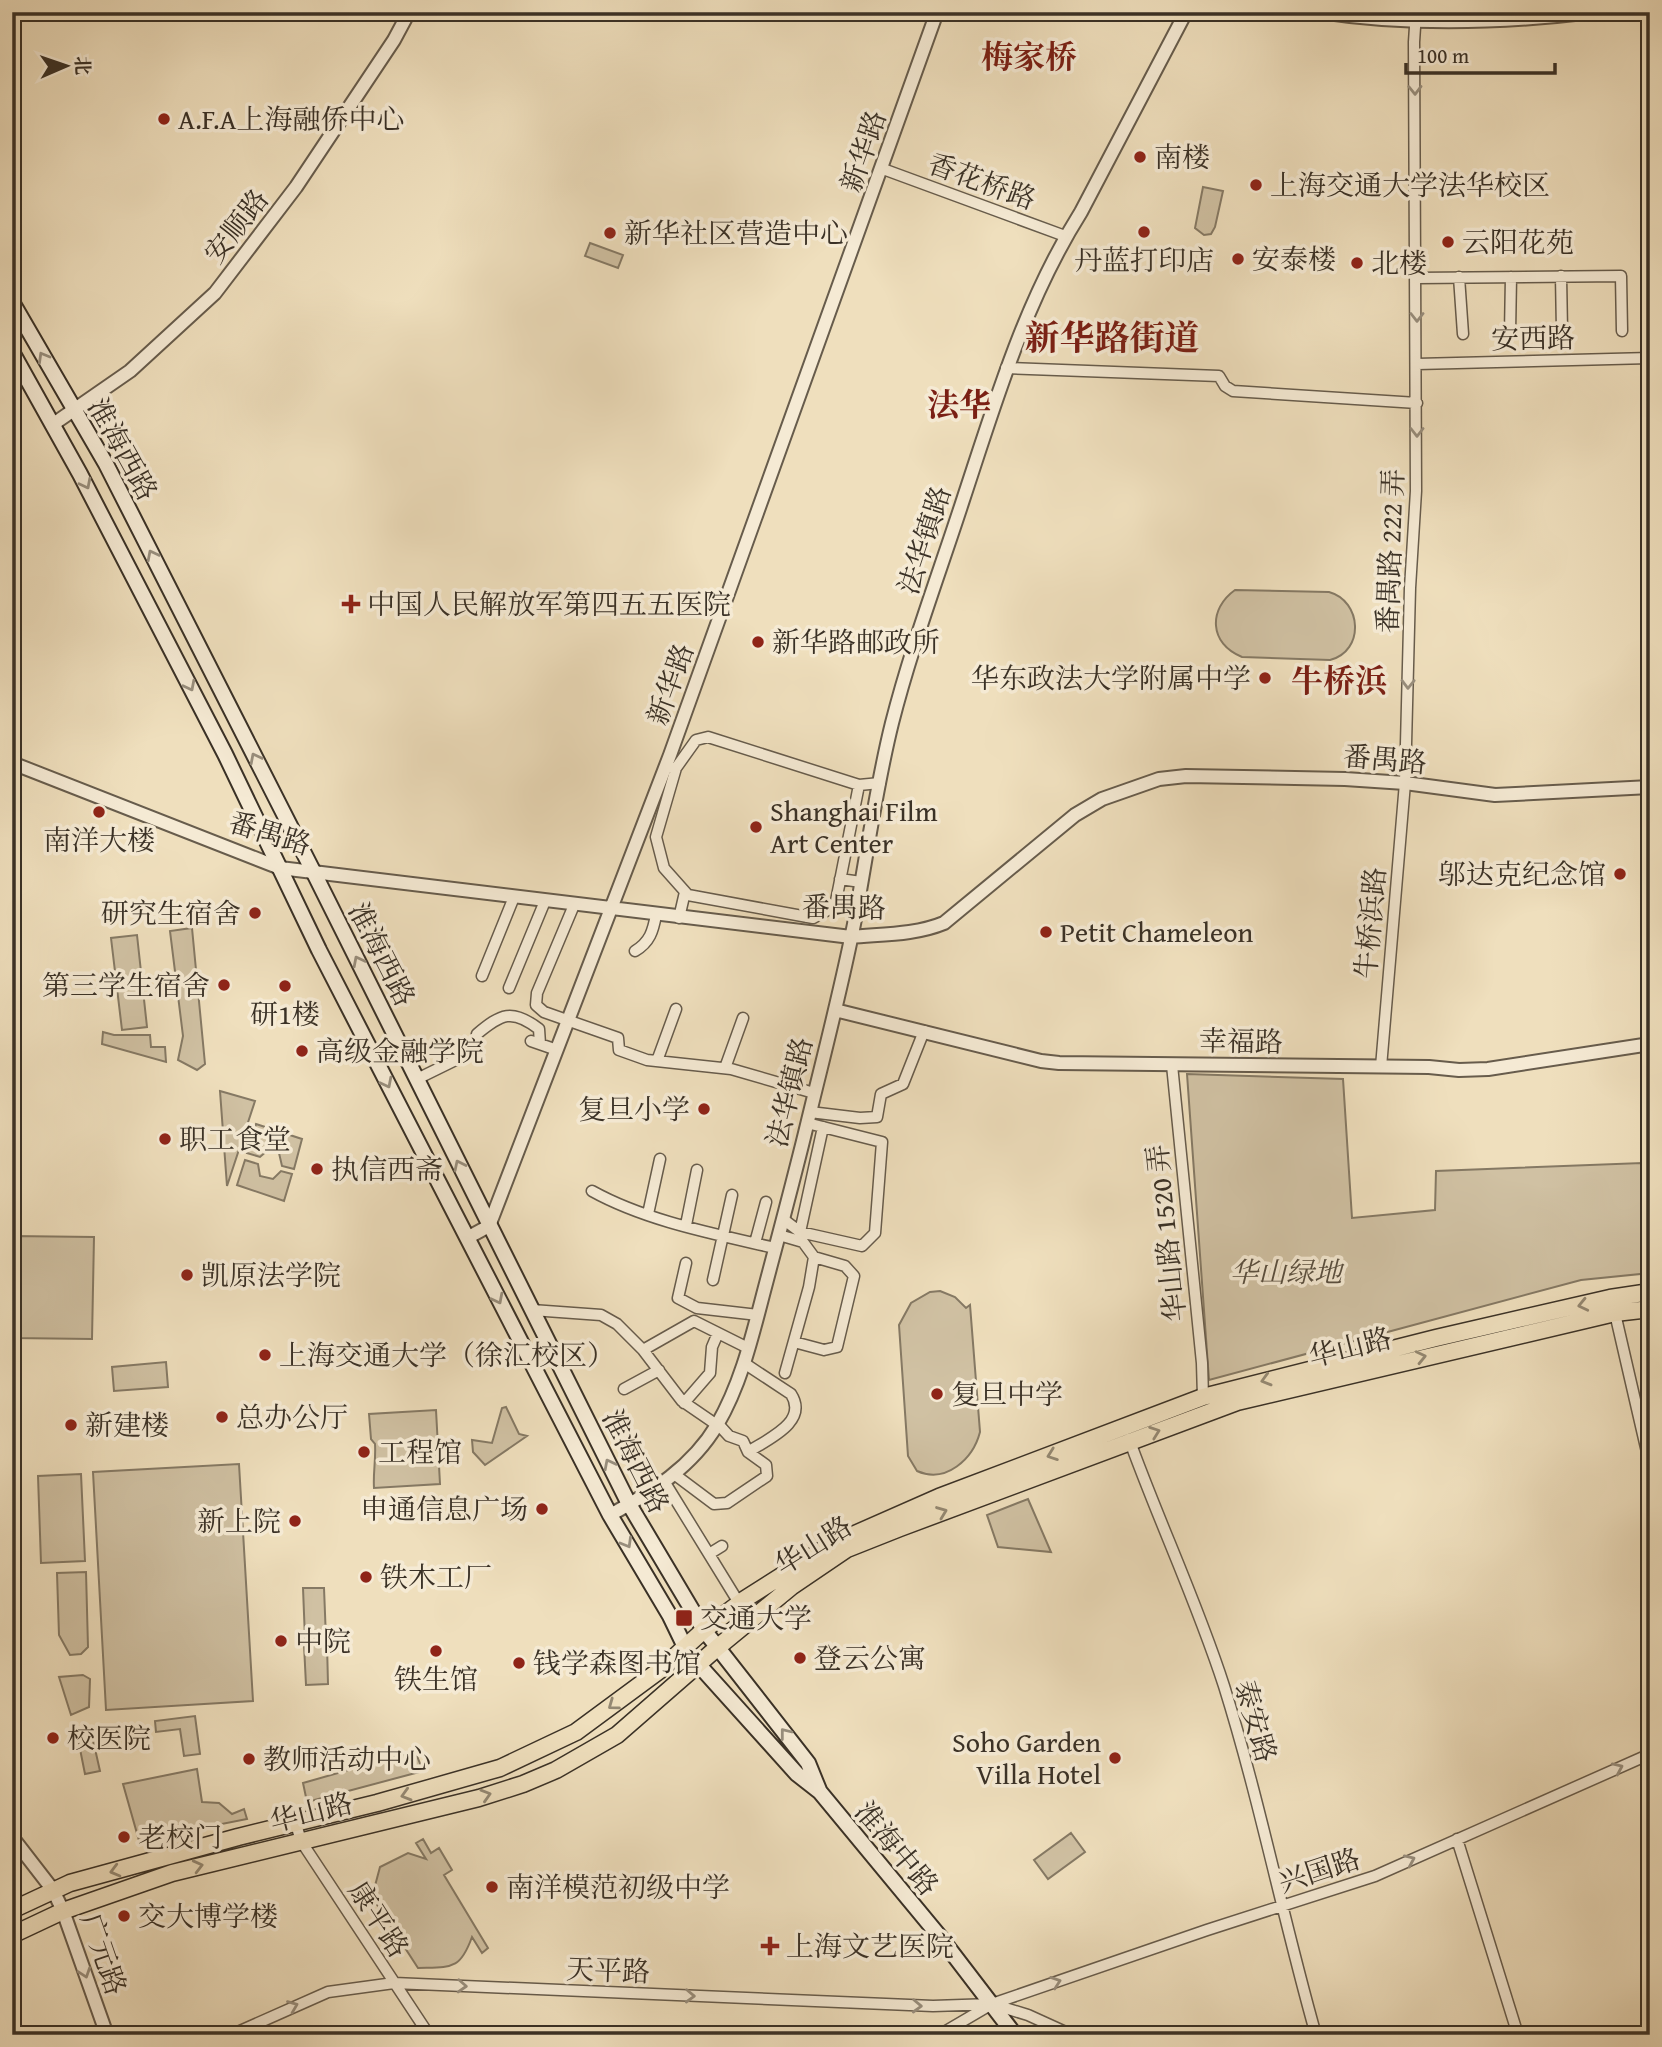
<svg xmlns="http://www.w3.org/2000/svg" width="1662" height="2047" font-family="'Gentium Book Plus','Noto Serif SC',serif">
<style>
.green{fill:#d0c1a3;stroke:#857964;stroke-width:2}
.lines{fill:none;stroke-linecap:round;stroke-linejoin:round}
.minor-casing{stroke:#675c4c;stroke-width:13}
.tertiary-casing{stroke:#675c4c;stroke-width:16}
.secondary-casing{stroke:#3a3126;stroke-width:18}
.primary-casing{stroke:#3a3126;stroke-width:19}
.minor{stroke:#f5ead4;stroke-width:10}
.tertiary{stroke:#f5ead4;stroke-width:12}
.secondary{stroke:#f5ead4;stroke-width:14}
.primary{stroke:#efdfbd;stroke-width:16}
.oneway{stroke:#988e7d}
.oneway2{stroke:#948872}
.poi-dot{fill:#8f2418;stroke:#f5ead4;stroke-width:2.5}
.labels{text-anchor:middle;stroke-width:7;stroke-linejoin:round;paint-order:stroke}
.poi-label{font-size:28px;fill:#3a3126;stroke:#f5ead4;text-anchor:start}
.street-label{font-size:28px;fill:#3a3126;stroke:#f5ead4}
.park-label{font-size:28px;font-style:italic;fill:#584e3f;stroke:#f5ead4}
.quarter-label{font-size:32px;font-weight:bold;fill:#7a1f14;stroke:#f5ead4}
.district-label{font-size:35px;font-weight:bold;fill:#7a1f14;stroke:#f5ead4}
</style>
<rect width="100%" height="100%" fill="#efdfbd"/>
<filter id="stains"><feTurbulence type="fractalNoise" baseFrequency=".00286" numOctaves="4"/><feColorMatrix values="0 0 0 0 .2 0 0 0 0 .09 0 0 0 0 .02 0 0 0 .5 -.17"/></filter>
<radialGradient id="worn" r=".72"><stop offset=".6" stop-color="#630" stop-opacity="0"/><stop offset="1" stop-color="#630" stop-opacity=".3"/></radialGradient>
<!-- green -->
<path class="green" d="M1203,187L1223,191L1215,227L1211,234L1204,235L1195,228Z
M590,243L623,255L618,268L585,256Z
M1235,590L1329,592C1362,601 1365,651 1330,660L1242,657C1209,644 1208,609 1235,590Z
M192,928L205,1064L197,1070L178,1060L183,1036L170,931Z
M137,935L147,1027L122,1030L111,938Z
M103,1032L114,1035H150L151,1047H165L166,1062L102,1044Z
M1187,1074L1343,1079L1352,1218L1435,1210L1436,1171L1642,1163L1650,1231V1273L1581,1280L1209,1380Z
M220,1091L255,1101L227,1186Z
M256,1124L302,1139L294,1169L282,1166L279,1153L268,1150L260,1157L247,1153Z
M245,1160L258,1164L260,1176L273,1179L281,1171L292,1174L284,1201L237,1185Z
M12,1236L94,1237L92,1339L12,1338Z
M940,1291L955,1297L966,1308L970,1305L980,1432C973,1459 946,1484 917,1471L908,1456L899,1325L911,1303L930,1292Z
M166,1362L168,1387L114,1391L112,1367Z
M506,1407L519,1434L527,1436L485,1465L473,1452L472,1440L492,1443L502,1408Z
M436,1410L440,1484L374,1488C373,1472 376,1460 375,1444L371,1439L369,1414Z
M239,1464L253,1701L106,1710L93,1472Z
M81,1474L85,1561L41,1563L38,1476Z
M1028,1499L1051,1552L998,1547L987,1515Z
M86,1572L88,1647L81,1654L70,1655L59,1635L57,1573Z
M303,1588H324L326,1639H305Z
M327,1644L328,1684L306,1685L304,1645Z
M83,1675L90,1679L89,1707L71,1715L59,1677Z
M195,1716L200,1754L184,1756L180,1729L156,1732L155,1721Z
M91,1731L100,1771L85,1774L77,1734Z
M415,1751L423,1771L307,1802L303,1783Z
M197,1769L202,1802L219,1803L232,1814L244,1809L247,1819L181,1832V1836L140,1844L123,1784Z
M1071,1833L1085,1852L1048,1879L1034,1860Z
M423,1839L431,1853L439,1848L452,1870L444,1875L488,1948L482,1953L472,1937C460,1970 452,1967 418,1968L372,1897L380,1867L408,1853L426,1859L416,1843Z"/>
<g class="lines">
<defs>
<path id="minor" d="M883,169L1065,236
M1561,276L1562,331
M1459,277L1463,334
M1417,278L1621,276L1622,331
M1510,333L1511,277
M1417,364L1650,358
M1006,368L1219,376L1225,386L1233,391L1417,403
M671,768H676L696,740L708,737L859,785L880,783
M676,768L656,837L664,868L688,895L813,918L835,906L859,785
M840,879L861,882
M574,905L537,993L536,1005L544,1012L618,1038L619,1050L647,1060L731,1069L814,1093
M679,918L685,892
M635,951C650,942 653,931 656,915
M482,976L514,897
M509,988L545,901
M531,1041L557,1050
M657,1061L676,1009
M1172,1065L1202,1363L1203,1397
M1381,1067L1405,783L1410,588L1416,491L1414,42L1416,12
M725,1068L743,1018
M417,1079L474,1051L477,1034C501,1014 512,1008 539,1029L540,1044
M810,1112L860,1118L877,1117L881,1094L903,1084L924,1031
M592,1191C646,1221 715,1234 775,1248
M648,1214L660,1159
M783,1219L800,1232L862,1246L875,1233L882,1142L807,1123
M686,1225L697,1170
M800,1232L823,1127
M779,1235L803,1242L814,1257L809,1287L785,1373
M755,1243L766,1202
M686,1263L678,1298L697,1308L758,1315
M713,1280L732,1195
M1614,1309L1650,1465
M532,1310L601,1315L617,1324L643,1350
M794,1342L824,1350L837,1347L854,1276L845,1266L814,1257
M744,1363L791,1394C809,1422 768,1439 748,1452
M624,1389L659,1370
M684,1403L710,1373L712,1347L718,1333
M717,1425L682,1401L643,1350L694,1321L748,1348
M1129,1439C1159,1522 1197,1602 1224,1686C1260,1801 1283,1919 1316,2035
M674,1474L714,1504L727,1503L767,1476L766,1465L748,1452L743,1441L729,1436L718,1424
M664,1481L739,1603
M709,1554L722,1546
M296,1824L301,1841L429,2035
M1457,1839L1518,2035
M231,2035L328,1992L394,1983L933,2006L992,2004L1028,2015L1072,2035
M939,2035L992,2004L1207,1930L1375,1876L1650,1754"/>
<path id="tertiary" d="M1320,12C1411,26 1503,23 1593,12
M52,425L130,371L215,293L296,187L394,40L409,12
M12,763L280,868L851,937C882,934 915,935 944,923L1075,815L1102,799L1159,779L1186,776L1345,779L1405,783L1495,795L1650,787
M835,1010L1041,1061L1059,1063L1429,1067L1459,1070L1488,1069L1650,1044
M467,1238L489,1226L670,755L937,12
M610,1515C652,1492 692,1467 717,1425C741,1384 752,1337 764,1291C778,1238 792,1186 805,1133C822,1062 841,991 855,919C867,854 876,787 892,723C911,648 939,574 963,500C996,400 1025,301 1081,212L1186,12
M12,1837L53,1890L63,1911L107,2035"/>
<path id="secondary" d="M12,302L106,464L314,873L629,1504L704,1630L808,1763L819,1790
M12,352L80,474L225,754L319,950L610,1515L670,1616L685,1647L698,1664L797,1774L820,1792L940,1937L1015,2035"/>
<path id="primary" d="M12,1910L70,1883L238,1837L377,1803L500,1768L576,1732L660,1670L704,1630L745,1599L830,1545L939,1497L1203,1397L1436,1338L1610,1298L1650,1292
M12,1935L63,1911L172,1873L479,1798L523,1784L556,1770L617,1735L718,1647L791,1587L847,1549L900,1528L1237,1402L1615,1313L1650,1309"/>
</defs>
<!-- minor casing -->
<use href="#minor" class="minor-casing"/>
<!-- tertiary casing -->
<use href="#tertiary" class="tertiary-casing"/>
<!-- secondary casing -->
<use href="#secondary" class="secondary-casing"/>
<!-- primary casing -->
<use href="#primary" class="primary-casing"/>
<!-- minor -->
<use href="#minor" class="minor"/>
<!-- tertiary -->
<use href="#tertiary" class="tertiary"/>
<!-- secondary -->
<use href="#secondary" class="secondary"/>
<!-- primary -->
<use href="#primary" class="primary"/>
</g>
<!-- one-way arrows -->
<defs><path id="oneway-chevron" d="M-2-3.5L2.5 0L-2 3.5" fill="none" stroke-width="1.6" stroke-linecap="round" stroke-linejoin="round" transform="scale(1.75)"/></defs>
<g class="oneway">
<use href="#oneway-chevron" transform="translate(1415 90) rotate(89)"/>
<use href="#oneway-chevron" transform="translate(1417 317) rotate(90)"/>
<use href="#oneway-chevron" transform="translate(43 357) rotate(-120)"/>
<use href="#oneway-chevron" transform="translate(1417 432) rotate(90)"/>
<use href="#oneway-chevron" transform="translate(86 484) rotate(63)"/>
<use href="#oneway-chevron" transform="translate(152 555) rotate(-117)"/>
<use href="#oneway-chevron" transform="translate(1408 684) rotate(91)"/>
<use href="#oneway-chevron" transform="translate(190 686) rotate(63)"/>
<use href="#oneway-chevron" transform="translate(255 758) rotate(-117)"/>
<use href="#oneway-chevron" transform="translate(358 961) rotate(-117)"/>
<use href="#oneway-chevron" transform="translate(387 1083) rotate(63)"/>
<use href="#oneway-chevron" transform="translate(459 1165) rotate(-116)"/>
<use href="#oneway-chevron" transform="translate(498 1299) rotate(63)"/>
<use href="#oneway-chevron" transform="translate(609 1464) rotate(-117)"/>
<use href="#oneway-chevron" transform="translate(627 1543) rotate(60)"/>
<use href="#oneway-chevron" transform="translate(785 1733) rotate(-128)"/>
<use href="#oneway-chevron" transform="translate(1618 1768) rotate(-24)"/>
<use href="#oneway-chevron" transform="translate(1410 1860) rotate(-24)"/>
<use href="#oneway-chevron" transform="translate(85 1973) rotate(71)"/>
<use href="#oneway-chevron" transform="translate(1056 1982) rotate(-19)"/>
<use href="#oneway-chevron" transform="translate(462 1986) rotate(3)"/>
<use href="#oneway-chevron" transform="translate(690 1996) rotate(2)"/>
<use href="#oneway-chevron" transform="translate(293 2006) rotate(-22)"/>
<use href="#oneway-chevron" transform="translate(917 2006) rotate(2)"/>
</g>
<g class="oneway2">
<use href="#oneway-chevron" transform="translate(1583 1305) rotate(167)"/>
<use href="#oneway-chevron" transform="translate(1421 1357) rotate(-13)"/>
<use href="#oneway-chevron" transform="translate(1266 1380) rotate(164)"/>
<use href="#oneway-chevron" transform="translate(1155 1432) rotate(-20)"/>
<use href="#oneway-chevron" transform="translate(1052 1455) rotate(160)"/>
<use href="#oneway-chevron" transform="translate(942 1512) rotate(-21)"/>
<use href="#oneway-chevron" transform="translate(613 1705) rotate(144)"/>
<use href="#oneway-chevron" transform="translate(406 1795) rotate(164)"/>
<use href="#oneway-chevron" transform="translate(486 1795) rotate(-17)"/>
<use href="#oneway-chevron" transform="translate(198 1866) rotate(-14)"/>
<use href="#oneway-chevron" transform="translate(115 1871) rotate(165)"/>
</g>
<!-- markers -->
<g class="poi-dot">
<circle cx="164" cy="119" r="7"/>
<circle cx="1140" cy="157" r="7"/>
<circle cx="1256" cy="185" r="7"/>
<circle cx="1144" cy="232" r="7"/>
<circle cx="610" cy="233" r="7"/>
<circle cx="1448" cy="242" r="7"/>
<circle cx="1238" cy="259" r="7"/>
<circle cx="1357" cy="263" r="7"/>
<path d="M347.5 593.5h7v7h7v7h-7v7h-7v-7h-7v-7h7z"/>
<circle cx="758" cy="642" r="7"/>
<circle cx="1265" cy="678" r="7"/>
<circle cx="99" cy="812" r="7"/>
<circle cx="756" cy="827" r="7"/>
<circle cx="1620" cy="874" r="7"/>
<circle cx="255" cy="913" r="7"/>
<circle cx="1046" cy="932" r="7"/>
<circle cx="224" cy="985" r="7"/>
<circle cx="285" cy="986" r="7"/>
<circle cx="302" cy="1051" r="7"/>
<circle cx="704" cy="1109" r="7"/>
<circle cx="165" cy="1139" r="7"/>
<circle cx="317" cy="1169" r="7"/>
<circle cx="187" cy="1275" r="7"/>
<circle cx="265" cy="1355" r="7"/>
<circle cx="937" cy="1394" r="7"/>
<circle cx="222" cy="1417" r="7"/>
<circle cx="71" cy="1425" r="7"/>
<circle cx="364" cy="1452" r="7"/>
<circle cx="542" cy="1509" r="7"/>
<circle cx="295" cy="1521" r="7"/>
<circle cx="366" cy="1577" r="7"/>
<rect x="675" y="1609" width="18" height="18" rx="3.5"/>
<circle cx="281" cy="1641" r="7"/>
<circle cx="436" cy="1651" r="7"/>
<circle cx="800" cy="1658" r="7"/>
<circle cx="519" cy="1663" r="7"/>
<circle cx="53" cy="1738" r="7"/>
<circle cx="1115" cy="1758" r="7"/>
<circle cx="249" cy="1759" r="7"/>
<circle cx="124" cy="1837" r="7"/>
<circle cx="492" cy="1887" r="7"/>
<circle cx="124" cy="1916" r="7"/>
<path d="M766.5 1935.5h7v7h7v7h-7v7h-7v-7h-7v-7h7z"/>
</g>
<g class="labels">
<!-- poi labels -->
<g class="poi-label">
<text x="178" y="129">A.F.A上海融侨中心</text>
<text x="1154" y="167">南楼</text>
<text x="1270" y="195">上海交通大学法华校区</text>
<text x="624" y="243">新华社区营造中心</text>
<text x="1462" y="252">云阳花苑</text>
<text x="1252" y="269">安泰楼</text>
<text x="1144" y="270" text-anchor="middle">丹蓝打印店</text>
<text x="1371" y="273">北楼</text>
<text x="367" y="614">中国人民解放军第四五五医院</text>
<text x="772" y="652">新华路邮政所</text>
<text x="1251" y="688" text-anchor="end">华东政法大学附属中学</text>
<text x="770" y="821">Shanghai Film<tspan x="770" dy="32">Art Center</tspan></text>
<text x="99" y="850" text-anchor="middle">南洋大楼</text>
<text x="1606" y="884" text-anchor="end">邬达克纪念馆</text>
<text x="241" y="923" text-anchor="end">研究生宿舍</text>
<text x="1060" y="942">Petit Chameleon</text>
<text x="210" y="995" text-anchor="end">第三学生宿舍</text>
<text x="285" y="1024" text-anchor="middle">研1楼</text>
<text x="316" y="1061">高级金融学院</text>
<text x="690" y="1119" text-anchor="end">复旦小学</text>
<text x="179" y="1149">职工食堂</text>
<text x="331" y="1179">执信西斋</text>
<text x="201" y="1285">凯原法学院</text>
<text x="279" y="1365">上海交通大学（徐汇校区）</text>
<text x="951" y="1404">复旦中学</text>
<text x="236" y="1427">总办公厅</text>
<text x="85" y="1435">新建楼</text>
<text x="378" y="1462">工程馆</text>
<text x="528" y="1519" text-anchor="end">申通信息广场</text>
<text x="281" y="1531" text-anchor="end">新上院</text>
<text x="380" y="1587">铁木工厂</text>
<text x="700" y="1628">交通大学</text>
<text x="295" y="1651">中院</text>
<text x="814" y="1668">登云公寓</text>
<text x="533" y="1673">钱学森图书馆</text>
<text x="436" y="1689" text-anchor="middle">铁生馆</text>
<text x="67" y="1748">校医院</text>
<text x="1101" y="1752" text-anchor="end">Soho Garden<tspan x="1101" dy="32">Villa Hotel</tspan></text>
<text x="263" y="1769">教师活动中心</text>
<text x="138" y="1847">老校门</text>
<text x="506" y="1897">南洋模范初级中学</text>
<text x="138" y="1926">交大博学楼</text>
<text x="786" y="1956">上海文艺医院</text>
</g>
<!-- street labels -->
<g class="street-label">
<text transform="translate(863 151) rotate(-71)" y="10">新华路</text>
<text transform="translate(982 181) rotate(20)" y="10">香花桥路</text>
<text transform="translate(236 226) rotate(-52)" y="10">安顺路</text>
<text transform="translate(1533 338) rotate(-1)" y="10">安西路</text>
<text transform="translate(123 449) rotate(61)" y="10">淮海西路</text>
<text transform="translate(924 540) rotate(-72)" y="10">法华镇路</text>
<text transform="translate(1390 551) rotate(-88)" y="10">番禺路 222 弄</text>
<text transform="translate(670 684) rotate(-70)" y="10">新华路</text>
<text transform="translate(1385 759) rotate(5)" y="10">番禺路</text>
<text transform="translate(270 833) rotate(17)" y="10">番禺路</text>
<text transform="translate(844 907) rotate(1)" y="10">番禺路</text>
<text transform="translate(1370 923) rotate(-85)" y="10">牛桥浜路</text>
<text transform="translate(382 954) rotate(63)" y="10">淮海西路</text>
<text transform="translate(1241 1041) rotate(1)" y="10">幸福路</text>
<text transform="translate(789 1092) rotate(-76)" y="10">法华镇路</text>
<text transform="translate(1166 1233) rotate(-96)" y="10">华山路 1520 弄</text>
<text transform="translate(1350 1347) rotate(-14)" y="10">华山路</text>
<text transform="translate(636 1461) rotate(63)" y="10">淮海西路</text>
<text transform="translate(813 1545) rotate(-32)" y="10">华山路</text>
<text transform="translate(1256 1721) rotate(74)" y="10">泰安路</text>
<text transform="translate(311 1812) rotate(-14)" y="10">华山路</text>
<text transform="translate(897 1848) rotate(50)" y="10">淮海中路</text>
<text transform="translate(1319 1870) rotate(-18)" y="10">兴国路</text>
<text transform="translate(379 1919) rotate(57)" y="10">康平路</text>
<text transform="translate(104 1954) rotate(71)" y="10">广元路</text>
<text transform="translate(608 1970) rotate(2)" y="10">天平路</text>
</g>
<!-- park labels -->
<g class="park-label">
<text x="1286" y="1282">华山绿地</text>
</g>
<!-- quarter labels -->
<g class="quarter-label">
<text x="1029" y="68">梅家桥</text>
<text x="959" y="416">法华</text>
<text x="1339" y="692">牛桥浜</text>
</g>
<!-- district labels -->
<g class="district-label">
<text x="1112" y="350">新华路街道</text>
</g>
</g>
<!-- margin -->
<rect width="1662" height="2047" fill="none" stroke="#efdfbd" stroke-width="42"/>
<rect x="14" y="14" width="1634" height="2019" fill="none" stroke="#3a3126" stroke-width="3.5"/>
<rect x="21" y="21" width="1620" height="2005" fill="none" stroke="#3a3126" stroke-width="2"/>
<!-- north arrow -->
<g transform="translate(66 66) rotate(88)" stroke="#f5ead4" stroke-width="5" paint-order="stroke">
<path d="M0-5L12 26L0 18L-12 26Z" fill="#3a3126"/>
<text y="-10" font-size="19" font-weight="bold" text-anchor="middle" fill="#3a3126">北</text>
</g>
<!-- scale -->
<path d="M1406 63v10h149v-10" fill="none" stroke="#3a3126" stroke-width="3.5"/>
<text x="1417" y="63" font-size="21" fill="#3a3126" stroke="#f5ead4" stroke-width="5" paint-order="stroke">100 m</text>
<rect width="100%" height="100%" filter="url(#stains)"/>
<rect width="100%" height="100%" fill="url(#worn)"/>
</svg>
